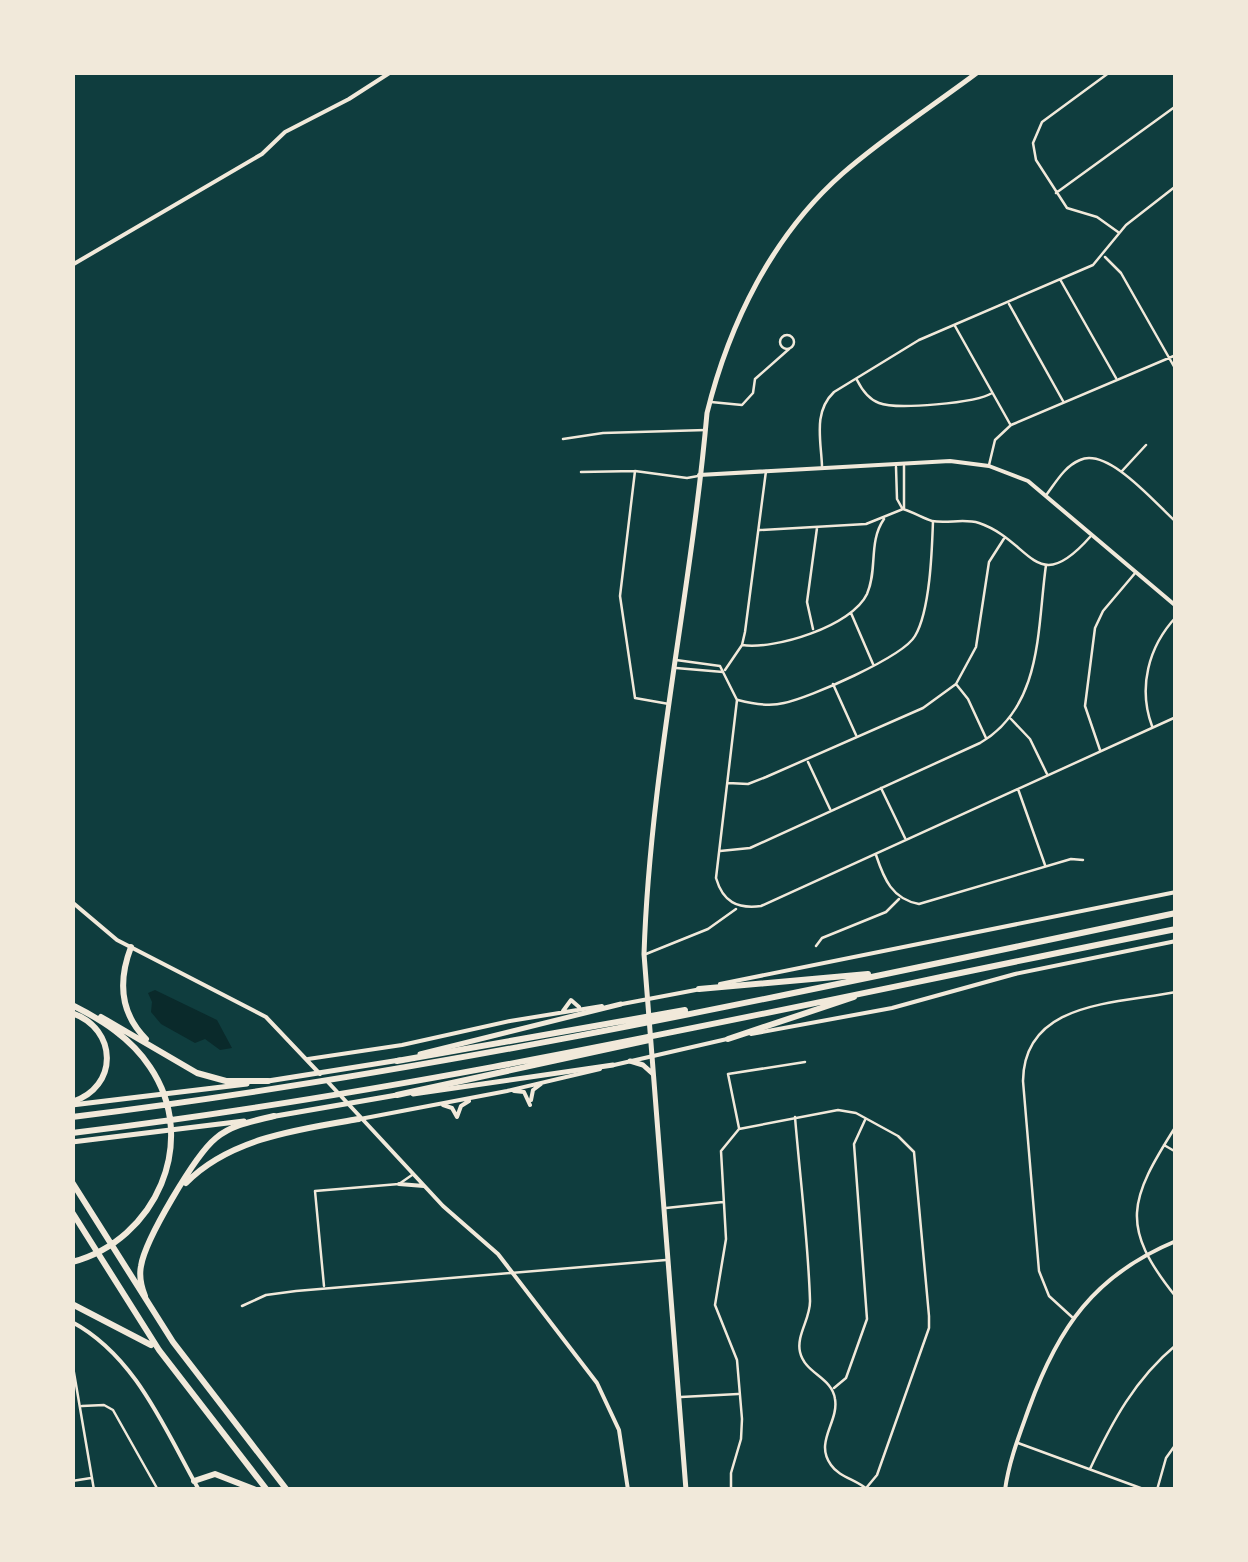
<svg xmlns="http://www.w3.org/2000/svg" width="1248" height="1562" font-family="Lato,sans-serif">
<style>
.water{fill:#0a2a2b}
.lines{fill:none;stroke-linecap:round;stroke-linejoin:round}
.minor{stroke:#f1e9da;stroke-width:2.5}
.tertiary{stroke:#f1e9da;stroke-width:4}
.secondary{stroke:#f1e9da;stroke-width:4}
.primary{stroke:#f1e9da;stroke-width:5}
.trunk{stroke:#f1e9da;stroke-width:5}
.motorway{stroke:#f1e9da;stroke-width:6}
</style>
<rect width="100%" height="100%" fill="#0f3d3e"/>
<!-- water -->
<path class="water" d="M155,990L217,1020L232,1048L220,1050L205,1039L195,1043L161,1024L151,1012L152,1002L148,993Z"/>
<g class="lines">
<!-- minor -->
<path class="minor" d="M1110,72L1042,122L1033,143L1036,160L1067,208L1097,217L1118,232
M1056,193L1176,106
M1105,257L1121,273L1176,370
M1061,281L1116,378
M1009,304L1063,401
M955,326L1010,424
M780 342a7 7 0 1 1 14 0a7 7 0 1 1-14 0Z
M857,380C862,390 868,399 879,403C896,410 977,403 992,393
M711,402L742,405L753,393L755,379L789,349
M563,439L603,433L706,430
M989,465L995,440L1011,425L1176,355
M822,466C821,440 813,412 834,392L919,340L1093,265L1126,225L1176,186
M896,467L897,499L902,508
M635,471L620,596L635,698L669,704
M1122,471L1146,445
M581,472L635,471L687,478L698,476
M1047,494C1056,482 1065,466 1080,460C1108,447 1155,503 1176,522
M904,508V466
M903,509C913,512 923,518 932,521C948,524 963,518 979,523C1032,541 1035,599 1090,537
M760,530L866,524L903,509
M851,613L873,664
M813,629L807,602L817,528
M742,645C775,650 852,626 867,594C878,569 868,542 884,519
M676,660L720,666L737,700L716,878C723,902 737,909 761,906L1176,717
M676,668L723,672
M725,670L742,645L745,632L766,471
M833,684L856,735
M956,684L968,699L986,738
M738,700C753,704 769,707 784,703C809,698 903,657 915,636C930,611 932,551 933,521
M1011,719L1030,739L1047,774
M1152,726C1138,688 1148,647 1176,617
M1100,750L1085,706L1095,628L1103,611L1136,572
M808,762L830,809
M728,783L748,784L766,777L923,708L956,684L976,647L989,562L1005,537
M881,788L905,838
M1018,789L1045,865
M720,851L750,848L980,743C1043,706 1037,629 1046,565
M876,855C884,879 892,899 919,904L1071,859L1083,860
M816,946L822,938L886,912L899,899
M646,954L708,929L736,909
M795,1117C800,1178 808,1239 810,1300C811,1318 796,1335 800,1352C805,1374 832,1377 835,1399C839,1422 814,1442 831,1465C839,1477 857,1480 868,1490
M1176,1126C1129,1200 1119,1226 1176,1297
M739,1128L728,1074L805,1062
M1164,1145L1176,1152
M666,1208L723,1202
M324,1286L315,1191L399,1184L412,1175
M242,1306L266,1295L296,1291L666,1260
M1072,1317L1049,1296L1039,1271L1023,1081C1024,1001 1115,1004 1176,992
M72,1361L94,1490
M834,1388L846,1378L867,1319L854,1144L865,1120
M681,1397L738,1394
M82,1406L104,1405L113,1410L158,1490
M1018,1443L1146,1490
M1090,1469C1112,1422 1135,1379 1176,1345
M72,1481L91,1478
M731,1490V1473L741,1439L742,1419L737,1360L715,1305L726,1239L721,1151L739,1129L838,1110L856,1113L898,1136L914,1152L929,1316V1328L877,1475L867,1487
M1157,1490L1166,1458L1176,1444"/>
<!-- tertiary -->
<path class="tertiary" d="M72,265L262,154L285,132L349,99L391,72
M699,475L950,461L989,466L1028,481L1176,606
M1005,1490C1009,1461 1019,1436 1029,1408C1058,1328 1094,1275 1176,1241"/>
<!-- secondary -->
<path class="secondary" d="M72,902L117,940L266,1017L320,1074
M720,984L1176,892
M622,1004L701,989
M563,1011L571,1000L579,1007
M751,1034L892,1008L1015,974L1176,941
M308,1059L402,1045L510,1021L602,1006
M614,1065L727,1039
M327,1081L443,1206L498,1254L597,1383L619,1430L628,1490
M514,1091L524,1092L530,1105
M531,1100L533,1090L541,1084
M443,1105L452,1108L457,1117L461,1106L469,1101
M360,1119L507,1091L600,1069
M399,1184L424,1186
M72,1322C136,1356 165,1430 199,1490"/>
<!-- primary -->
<path class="primary" d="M630,1061L643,1065L653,1074
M686,1490L644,954C650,773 691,594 707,413C729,324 772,236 842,174C884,137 933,106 978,72"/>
<!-- trunk -->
<path class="trunk" d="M420,1054L621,1004
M268,1081L400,1060
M413,1094L613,1065
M72,1105L247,1084
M270,1117L397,1095
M72,1142L244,1121"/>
<!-- motorway -->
<path class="motorway" d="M131,947C118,981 120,1013 146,1039
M699,989L868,974
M72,1005C102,1020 131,1038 150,1067C200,1141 156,1240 72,1262
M72,1013C118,1029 119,1087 72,1102
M101,1017L197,1073L226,1081H268
M728,1039L854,997
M397,1061L685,1010
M397,1095L649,1040
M72,1117C444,1071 810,990 1176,913
M72,1133C444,1088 809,1002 1176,929
M72,1182L173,1342L287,1490
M186,1183C230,1138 300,1129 359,1119
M72,1212L159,1350L267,1490
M145,1296C141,1286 139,1276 141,1266C145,1240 195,1155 216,1138C233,1124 254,1121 274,1116
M72,1304L151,1345
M194,1481L215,1474L256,1490"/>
</g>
<!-- border -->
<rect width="1248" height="1562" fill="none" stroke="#f1e9da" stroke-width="150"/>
</svg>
